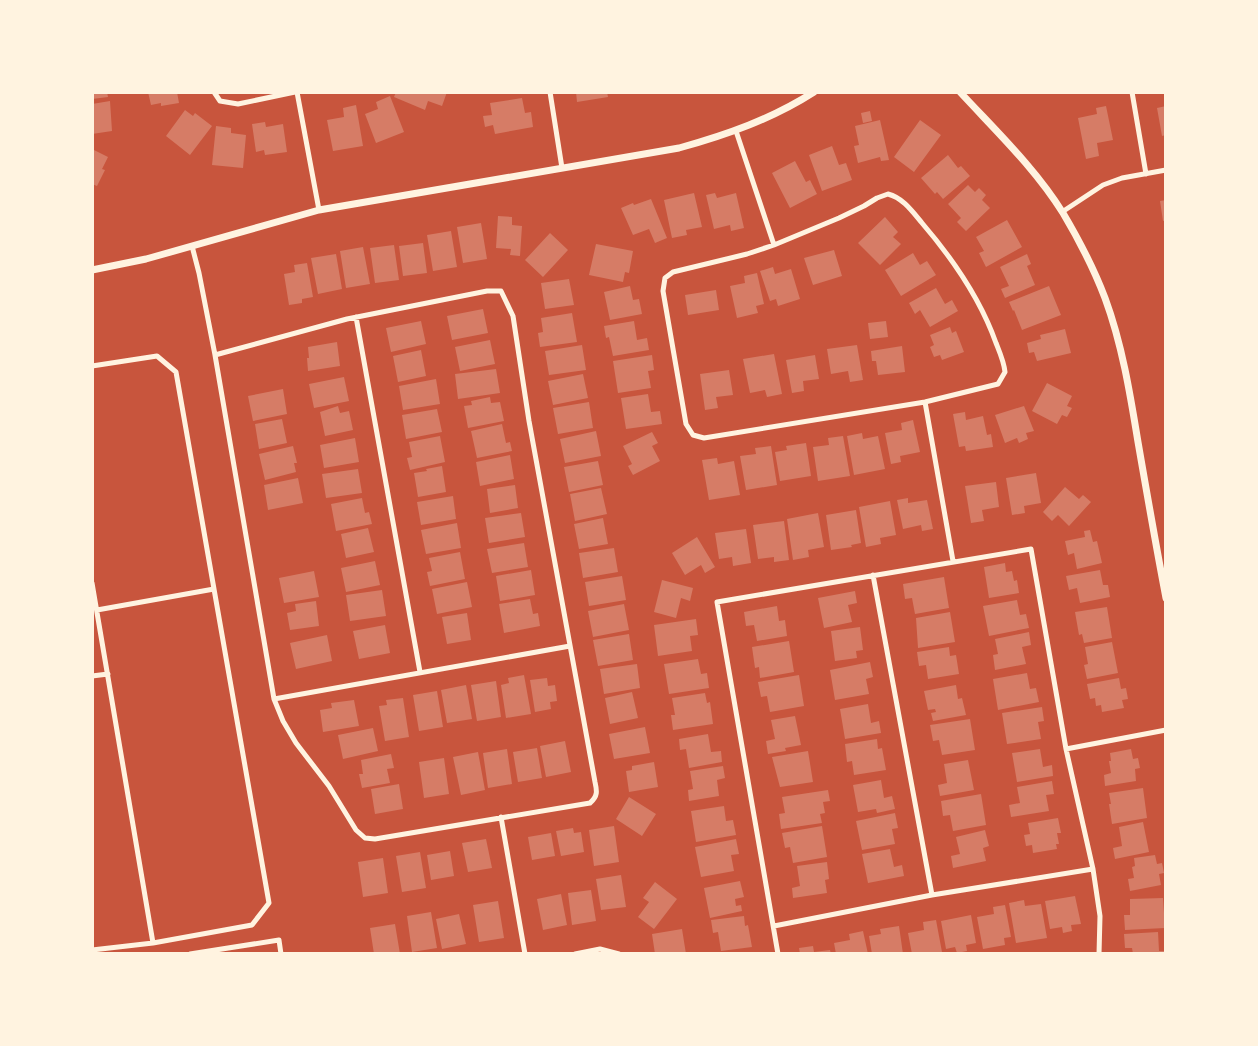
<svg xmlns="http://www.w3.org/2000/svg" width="1258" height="1046" font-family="'IBM Plex Sans',sans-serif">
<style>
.building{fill:#d67c66}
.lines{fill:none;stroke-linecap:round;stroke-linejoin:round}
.minor{stroke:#fff3e0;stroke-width:5}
.tertiary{stroke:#fff3e0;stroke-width:7}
</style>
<rect width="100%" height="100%" fill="#c8553d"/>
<!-- building -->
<path class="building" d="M92,92H107L108,97L92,99Z
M148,92H177L179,103L161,106V103L151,105Z
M396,92H447L442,106L428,101L425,110L394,97Z
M576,92H607L608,97L577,102Z
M390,96L404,132L376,143L365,114L378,109L376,102Z
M522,98L525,113L531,112L533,127L495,134L493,125L485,127L483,116L492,115L490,103Z
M110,101L112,131L92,134V104Z
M356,105L363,146L333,151L327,120L344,117L343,108Z
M1106,106L1113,140L1097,143L1099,156L1086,159L1078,118L1097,114L1096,108Z
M1166,106V135L1162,136L1157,108Z
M185,110L193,116L195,113L212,126L190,155L166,136Z
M870,111L872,121L863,123L861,113Z
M880,120L889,160L881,161L880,157L858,163L854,146L859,145L855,126Z
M920,120L941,135L914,172L894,157Z
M265,122L266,127L283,124L287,152L265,155L264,150L256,152L252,124Z
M216,126L231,128V133L246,135L243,168L212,165Z
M832,146L839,165L846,163L852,180L822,191L809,155Z
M92,149L108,157L102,169L105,170L97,186L92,184Z
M948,155L958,168L961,166L970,176L943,199L937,192L935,194L921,178Z
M795,161L806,182L810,180L817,194L790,208L772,173Z
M968,185L975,192L979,188L986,195L982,200L990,208L966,231L957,222L961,218L948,204Z
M694,193L702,227L686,230L687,235L672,238L664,200Z
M715,193L717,198L736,193L744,228L731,231L730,225L714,229L706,195Z
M651,199L667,238L655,243L649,229L633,235L621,208L633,203L634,205Z
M1166,200V220L1163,221L1160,201Z
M498,216L512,217V225L522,226L520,256L510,255L511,249L496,248Z
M885,217L898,232L893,237L901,244L880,265L858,243Z
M1007,220L1022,247L986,267L979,253L984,251L976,237Z
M481,223L487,259L463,263L457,227Z
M451,231L457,267L433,271L427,235Z
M550,233L568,250L543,277L525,260Z
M423,243L427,273L403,276L399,246Z
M596,244L633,251L629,273L625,272L623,282L589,275Z
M394,245L399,280L375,283L370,248Z
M363,247L370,284L346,288L340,251Z
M834,250L842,276L813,285L804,258Z
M913,253L920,265L927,261L936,275L901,296L885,270Z
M336,254L342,289L318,294L311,258Z
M1027,254L1031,264L1027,266L1035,285L1005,298L1001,289L1009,286L1000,267Z
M307,263L313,297L302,299V303L289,305L284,274L295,272L294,265Z
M773,267L775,274L791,269L800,299L778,306L776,299L770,301L760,271Z
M757,273L764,304L756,306L758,313L737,318L730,286L745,283L744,276Z
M569,279L574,305L545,309L541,283Z
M630,286L633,300L639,299L642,314L610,320L604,292Z
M1049,286L1061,315L1022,330L1014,310L1013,311L1009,302Z
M936,288L945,304L952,300L958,311L930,327L920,310L915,314L909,303Z
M716,290L719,310L688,315L685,295Z
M483,309L488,333L452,340L447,316Z
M572,313L577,342L540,347L538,333L543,332L541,318Z
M421,321L426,344L391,352L386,328Z
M634,321L637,340L647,338L649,350L613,356L609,337L606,338L604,326Z
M886,321L888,337L870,339L868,323Z
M950,327L952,333L956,331L964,352L942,360L940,355L934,357L930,347L934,345L930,335Z
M1065,329L1071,353L1037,361L1034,352L1029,353L1027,343L1041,339L1040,335Z
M490,340L495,364L460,371L455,347Z
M337,342L340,366L308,371L307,358H309L308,347Z
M582,345L586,370L549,375L545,351Z
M857,345L863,380L850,382L848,371L831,374L827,349Z
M902,346L905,372L878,375L876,361H872L871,351Z
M421,350L426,376L398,382L393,356Z
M774,354L782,394L767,397L765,390L750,393L743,359Z
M652,355L654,370L648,371L651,388L618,393L613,361Z
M815,355L819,379L803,381L804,391L792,393L786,360Z
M496,369L500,393L458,399L455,374Z
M729,370L733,395L716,397L718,408L705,410L700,374Z
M583,374L588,398L553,405L548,381Z
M344,377L349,401L314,408L309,384Z
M436,379L440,404L403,410L399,386Z
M1047,383L1072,396L1067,406L1072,408L1067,417L1062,415L1057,424L1032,411Z
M283,389L287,414L253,421L248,396Z
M648,394L651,412L660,411L662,424L626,429L621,398Z
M490,397L491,403L500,402L504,421L468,428L464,406L472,405L471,401Z
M589,402L593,428L558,434L553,408Z
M338,406L340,413L349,411L353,430L325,436L320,412Z
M1024,406L1034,431L1026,433L1028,439L1019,443L1017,438L1005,443L995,415Z
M437,409L442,432L406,439L402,415Z
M965,412L966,420L983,416L987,435L991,434L993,447L966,451L965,446L959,447L953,414Z
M282,419L287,443L259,449L255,424Z
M913,420L920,452L900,456L901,462L891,464L885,433L902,430L901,423Z
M502,424L506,443L510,442L512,451L477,458L471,431Z
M596,431L601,456L565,463L560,439Z
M652,432L658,443L652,446L660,461L633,475L628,466L632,464L623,446Z
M862,433L863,439L878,436L885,469L854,475L847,436Z
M440,436L445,462L410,470L407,458L412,457L409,442Z
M843,436L850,476L818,481L813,447L829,445L828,438Z
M355,438L359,462L324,468L320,445Z
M806,443L811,476L780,481L775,452L787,450L786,446Z
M293,446L297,463H294L296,472L265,480L259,454Z
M771,446L777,485L746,490L740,456L756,454L755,448Z
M510,455L514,479L480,486L476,462Z
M717,458L718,464L734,461L740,495L709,500L702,460Z
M598,461L603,485L569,492L564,467Z
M442,466L446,492L418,497L414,473L427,471L426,469Z
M358,469L362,493L326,498L322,474Z
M1036,473L1041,503L1024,506L1025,513L1012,515L1006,478Z
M298,478L303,503L268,510L264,485Z
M996,482L999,507L982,510L984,521L971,523L965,486Z
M515,485L518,508L490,513L487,489Z
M1065,487L1079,499L1083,495L1091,502L1069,526L1058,515L1052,521L1043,512Z
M601,488L607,514L575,521L570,494Z
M453,496L456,519L421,525L417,502Z
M362,498L365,513L369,512L372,524L336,531L331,504Z
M908,498V503L927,500L933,529L922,531L921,525L903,529L897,500Z
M890,501L896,535L880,538L881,544L866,547L859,507Z
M856,510L861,543L851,545L852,547L831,550L826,515Z
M521,513L525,537L489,543L485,518Z
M818,513L824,547L808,550L809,557L793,560L787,519Z
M603,518L608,544L579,549L574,524Z
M784,521L789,560L774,562V557L758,559L753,525Z
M457,523L461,548L426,554L421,530Z
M368,528L374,552L346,558L341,534Z
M746,529L751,563L733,566L732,557L719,559L715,533Z
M1090,530L1093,542L1097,541L1102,563L1077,569L1074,553L1068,555L1065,541L1085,537L1084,531Z
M697,537L715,567L705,573L701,565L685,575L672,553Z
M524,543L528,567L492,573L487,549Z
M614,548L618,572L583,578L579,553Z
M460,552L465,579L430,586L427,572L432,571L429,558Z
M375,561L380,585L346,592L341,568Z
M1005,563L1006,572L1012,571L1014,581L1017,580L1019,593L989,598L984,567Z
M531,570L535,595L500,601L496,576Z
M1100,570L1103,585H1108L1110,597L1080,603L1077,588L1069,590L1066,576Z
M314,571L319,597L284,603L279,578Z
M622,576L626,600L589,606L585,582Z
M944,577L949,608L915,614L912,598L905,599L903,584Z
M662,580L693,588L690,601L681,598L676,618L654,612Z
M467,582L472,607L437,614L432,589Z
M382,590L386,616L350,621L346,595Z
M855,591L857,603L848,605L852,622L824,628L818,598Z
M530,599L533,614L538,613L540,626L504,633L499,604Z
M1017,600L1020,615L1026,614L1029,628L989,636L983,606Z
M316,601L319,626L290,630L287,613L296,611L295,604Z
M624,604L629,630L593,637L588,611Z
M777,606L779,621L785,620L787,636L757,641L754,625L746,626L744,612Z
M1107,607L1112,638L1084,643L1082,634L1079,635L1075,612Z
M950,612L955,642L918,648L916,618Z
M467,613L471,640L447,644L442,617Z
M696,619L698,635L690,636L692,651L658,656L654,625Z
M385,625L390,653L359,659L353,631Z
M860,627L863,650L856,651L857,658L835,661L831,631Z
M1029,632L1031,645L1022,647L1026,664L995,670L993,655L998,654L995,639Z
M629,634L633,660L598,666L593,640Z
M327,635L332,661L296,669L290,643Z
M789,641L794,672L760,678L759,667L755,668L752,647Z
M1112,642L1118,673L1087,679L1084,665L1088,664L1085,647Z
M949,647L950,656L956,655L959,674L928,679L926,665L919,666L917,652Z
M698,659L701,674L707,673L709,688L669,694L664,664Z
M870,662L873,677L866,679L869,694L835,700L830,670Z
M637,664L640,688L604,694L600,669Z
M1027,673L1030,689L1036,688L1039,702L998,710L993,679Z
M524,675L531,714L506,718L501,685L509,683L508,678Z
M799,675L804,706L770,712L767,696L761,697L758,682Z
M547,678L548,686L555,685L557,701L550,702L551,709L535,712L530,680Z
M1119,678L1121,689L1126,688L1128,699L1122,700L1124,708L1102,712L1101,705L1096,706L1095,698L1090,699L1087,684Z
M496,681L501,717L477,721L471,685Z
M466,685L472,719L447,723L441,690Z
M956,685L958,699L962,698L966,715L933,721L931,713L936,712L935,709L928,710L924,691Z
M437,691L443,727L419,731L413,695Z
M632,692L638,718L610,724L605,698Z
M705,693L707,703L710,702L713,724L673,730L671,715H675L672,698Z
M403,698L409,737L385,741L379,706L387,705L386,700Z
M354,700L359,726L323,732L320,710L332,708L331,703Z
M868,704L871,723L879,721L881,733L845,739L840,709Z
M1042,707L1044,721L1038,722L1041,739L1007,744L1002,713Z
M795,716L801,745L785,748L786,751L768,754L766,741L775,739L771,720Z
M970,719L975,750L942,755L939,740L933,741L930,725Z
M645,727L650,753L614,759L609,734Z
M373,728L378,751L343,759L338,735Z
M708,734L711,752L721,751L722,762L689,768L686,749L680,750L679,739Z
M877,739L878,749L882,748L886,770L854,775L852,761L847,762L845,744Z
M565,741L571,772L546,777L540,746Z
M537,748L542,778L518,782L513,752Z
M507,749L512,784L488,788L483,753Z
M1040,749L1043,767L1052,765L1053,776L1017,782L1012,753Z
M1131,749L1133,759L1138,758L1140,768L1135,769L1136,781L1105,786L1104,775L1111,773L1109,761H1111L1110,753Z
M808,751L813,782L780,787L772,757Z
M478,752L485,790L461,795L453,757Z
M391,754L394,768L387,769L390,783L362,788L359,774H363L361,760Z
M444,758L449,794L424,798L419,762Z
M968,760L974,790L940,796L938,785L947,783L944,764Z
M654,762L658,787L629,792L626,771L632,770V766Z
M723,766L725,778L717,780L719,796L689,801L688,790L693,789L690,771Z
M881,780L884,798L892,796L895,809L877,813L876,809L858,812L853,785Z
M1052,781L1054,794L1046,795L1049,811L1011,817L1009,805L1020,803L1017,787Z
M399,784L403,809L375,814L371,789Z
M1143,788L1147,818L1112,824L1109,804H1111L1109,793Z
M828,790L830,801L823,802L825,813L820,814L822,823L781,829L779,814L785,813L782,797Z
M981,794L986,825L953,831L950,815L943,816L941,801Z
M629,797L656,814L642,836L616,819Z
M724,806L726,821L733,820L736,835L696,842L691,811Z
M895,813L898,828L892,829L895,844L862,850L856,821Z
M1058,818L1061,833H1057L1059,844H1056L1057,849L1033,853L1032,845L1026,846L1024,835L1030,834L1028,823Z
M1143,822L1149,852L1115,859L1113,848L1122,846L1119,827Z
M614,826L619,862L594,866L589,830Z
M822,826L827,857L793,863L790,847L785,848L782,833Z
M573,828L574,833L581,832L584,852L561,856L556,831Z
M985,830L989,846L983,848L986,861L953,868L951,856L960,854L956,837Z
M551,833L555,856L532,860L528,837Z
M486,839L492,868L468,872L462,843Z
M736,839L739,854L731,855L734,871L701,877L695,847Z
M890,849L894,867L902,865L904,876L868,883L862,854Z
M450,851L454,876L431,880L427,855Z
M420,852L426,888L402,892L396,856Z
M1155,855L1157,864L1162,863L1164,873L1159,874L1161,885L1130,891L1128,879L1134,878L1132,867L1135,866L1134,858Z
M383,858L388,893L363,897L358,862Z
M827,862L829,879L825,880L827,893L793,898L792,888L800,886L797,866Z
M621,875L626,907L601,910L596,879Z
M740,881L744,897L735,899L736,906L741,905L742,911L710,918L704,888Z
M655,882L677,899L654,929L638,917L649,902L643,898Z
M591,890L596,921L572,925L568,893Z
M561,894L567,925L543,930L537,899Z
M1075,896L1081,924L1071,925L1072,931L1063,933L1062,927L1050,929L1045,901Z
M1163,898L1165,928L1125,930L1124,915H1130V899Z
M1024,900L1025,906L1041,904L1047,938L1016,943L1009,903Z
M498,901L504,938L479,942L473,905Z
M1005,905L1011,937L1004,938L1005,945L983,949L977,917L994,914L993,907Z
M431,912L437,948L412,952L407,916Z
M459,914L466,944L442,949L436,919Z
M971,915L976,943L966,945L967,951L957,953L955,947L946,949L941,921Z
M744,916L745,926L748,925L752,947L721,951L718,932L713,933L711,920Z
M936,920L942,952L912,954L908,933L924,930L923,922Z
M395,924L400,954H374L370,928Z
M899,926L903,954H872L869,936L881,934L880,929Z
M682,929L686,954H655L652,934Z
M863,931L868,954H836L834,943L850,940L849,934Z
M1158,932L1159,951H1164V954H1133L1132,948H1125L1124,934Z
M813,946L814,952L830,950L831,954H800L799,948Z"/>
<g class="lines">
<!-- minor -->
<path class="minor" d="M214,92L220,101L238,104L295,92
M297,92L319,210
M550,92L562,168
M1132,92L1146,174
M736,131L774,245
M888,194C903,198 912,211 922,223C953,259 980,298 996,343C1000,353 1004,362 1005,372L998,384L925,402L704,438L693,435L686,424L663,291L665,278L673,272L747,254L774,245L839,218L864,206L877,198Z
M1062,212L1103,185L1122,178L1166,170
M192,246L199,273L215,355L274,699L283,721L296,743L329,786L356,830L365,838L375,839L590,803C598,796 597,791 595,782L529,421L513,316L501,291H487L347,319L215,355
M356,317L420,672
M92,366L157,356L176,372L269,903L252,925L153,943L92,950
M925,402L953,561
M873,575L932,895
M92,583L153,943
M97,610L214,589
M92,676L108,674
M274,699L570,646
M1066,749L1166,730
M501,817L525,954
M774,926L932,895L1093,869
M190,954L279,940L281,954
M575,954L600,949L619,954
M778,954L717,602L1031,549L1066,749L1093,869L1100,916L1099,954"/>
<!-- tertiary -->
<path class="tertiary" d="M960,92C996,131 1035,168 1063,213C1079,240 1094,269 1105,298C1122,344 1130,393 1138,442C1147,494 1156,546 1166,598
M92,270L146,259L319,210L679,148C726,135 772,119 814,92"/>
</g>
<!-- border -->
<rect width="1258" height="1046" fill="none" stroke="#fff3e0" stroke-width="188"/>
</svg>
